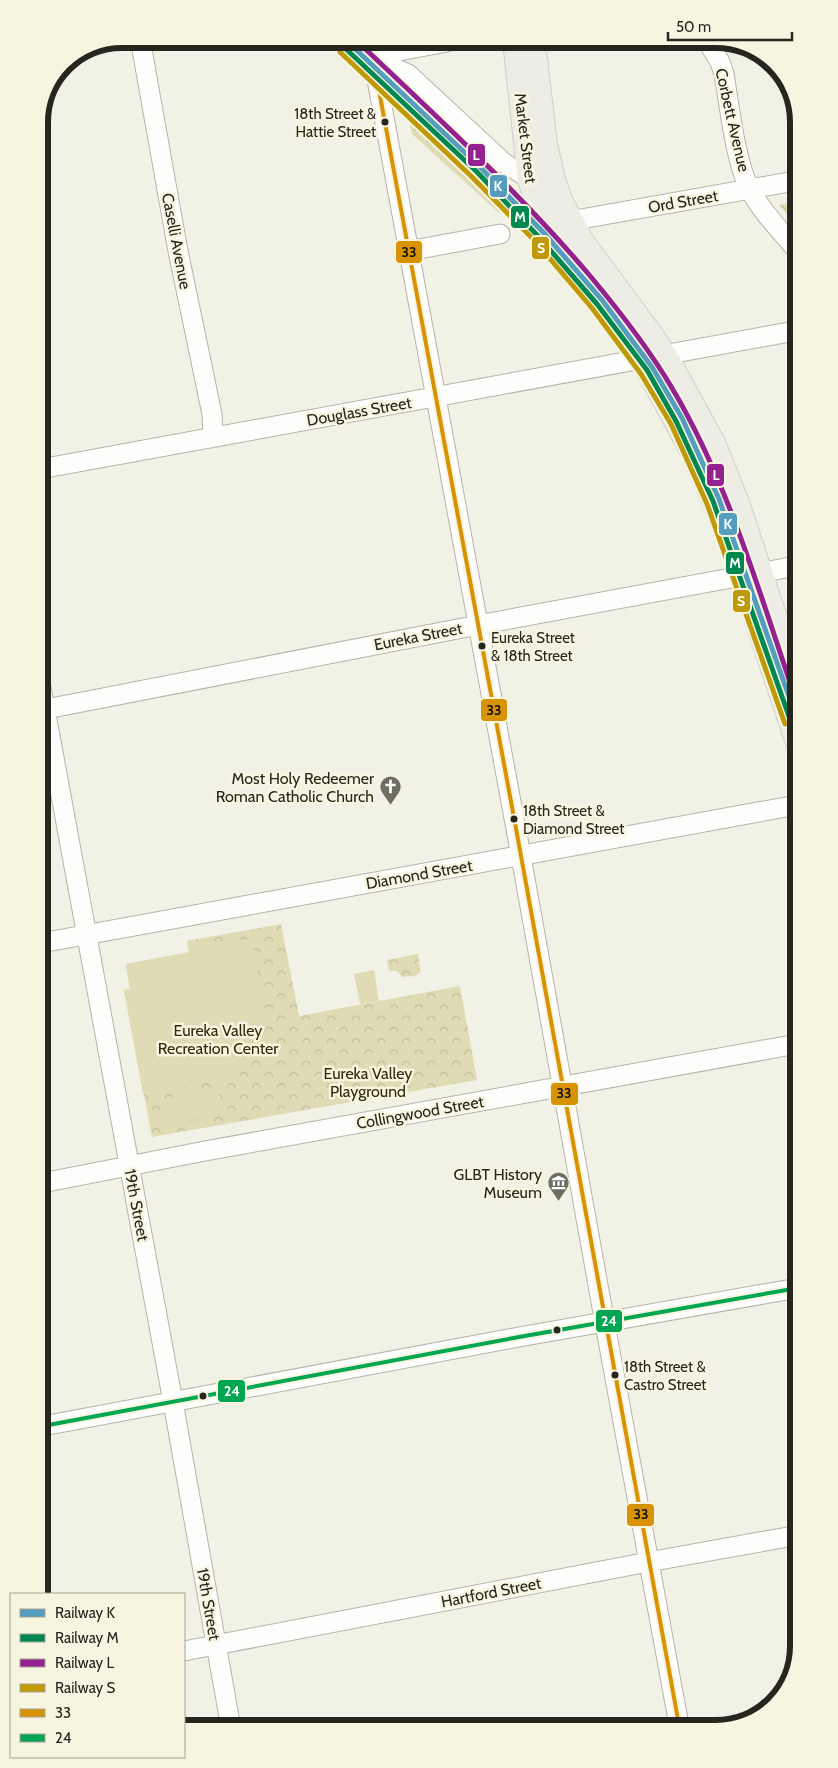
<svg xmlns="http://www.w3.org/2000/svg" width="838" height="1768" font-family="Cabin,sans-serif">
<style>
.park{fill:url(#park-crowns)}
.garden{fill:#dfdbb5}
.lines{fill:none;stroke-linecap:round;stroke-linejoin:round}
.minor-casing{stroke:#b5b4ab;stroke-width:21}
.major-casing{stroke:#cfcfc8;stroke-width:26}
.minor{stroke:#fdfdfb;stroke-width:19}
.major{stroke:#eeede5;stroke-width:24}
.bus-1-casing{stroke:#f7f5e0;stroke-width:8}
.bus-2-casing{stroke:#f7f5e0;stroke-width:8}
.bus-1{stroke:#d89304;stroke-width:4}
.bus-2{stroke:#00a651;stroke-width:4}
.rail-1-casing{stroke:#f7f5e0;stroke-width:9}
.rail-2-casing{stroke:#f7f5e0;stroke-width:9}
.rail-3-casing{stroke:#f7f5e0;stroke-width:9}
.rail-4-casing{stroke:#f7f5e0;stroke-width:9}
.rail-1{stroke:#549dbf;stroke-width:5}
.rail-2{stroke:#008851;stroke-width:5}
.rail-3{stroke:#932290;stroke-width:5}
.rail-4{stroke:#be9a09;stroke-width:5}
.bus-dot{fill:#27261e;stroke:#f7f5e0;stroke-width:2}
.labels{text-anchor:middle;stroke-width:5;stroke-linejoin:round;paint-order:stroke}
.bus-label{font-size:15px;fill:#27261e;stroke:#f7f5e0;text-anchor:start}
.street-label{font-size:16px;fill:#27261e;stroke:#f7f5e0}
.poi-label{font-size:16px;fill:#27261e;stroke:#f7f5e0;text-anchor:end}
.park-label{font-size:16px;fill:#2f2a08;stroke:#f7f5e0}
.rim{fill:none;stroke:#27261e;stroke-width:6}
.line-badge{stroke:#f7f5e0;stroke-width:2}
.badge-label{font-size:14px;text-anchor:middle;font-weight:bold;fill:#fff}
.pale-badge-label{font-size:14px;text-anchor:middle;font-weight:bold;fill:#111}
</style>
<defs>
<pattern id="park-crowns" width="20" height="18" patternUnits="userSpaceOnUse" patternTransform="scale(1.25)"><rect width="20" height="18" fill="#dfdbb5"/><path d="M2 6a3 3 0 1 1 6 0M12 15a3 3 0 1 1 6 0" fill="none" stroke="#bfbc9b"/></pattern>
</defs>
<rect width="100%" height="100%" fill="#f2f1e5"/>
<!-- park -->
<path class="park" d="M405,100L511,202L499,213L412,134Z
M795,202V223L779,205Z
M281,924L299,1016L460,986L477,1080L152,1137L124,990L130,989L126,964L189,953L187,941Z
M418,954L421,972L415,976L402,977L397,971H389L387,960Z"/>
<!-- garden -->
<path class="garden" d="M251,938L266,1017L229,1079L143,1094L124,990L130,989L126,964L189,952L224,943Z
M374,970L379,1001L360,1004L354,974Z
M218,1088L223,1114L165,1125L161,1099Z"/>
<g class="lines">
<defs>
<path id="minor" d="M706,39L720,62L724,74C730,109 735,160 750,190C762,212 779,229 795,248
M370,42L517,834L605,1324L679,1725
M141,44L178,251L212,414L213,437
M373,59L408,74L504,163L530,179
M373,59L399,51L447,42
M570,221L795,181
M408,251L500,234
M40,469L795,331
M40,682L173,1402L231,1728
M41,710L478,625L796,566
M41,943L797,805
M42,1183L205,1151L797,1044
M43,1426L519,1337L798,1288
M184,1651L648,1562L799,1535"/>
<path id="major" d="M515,41L530,179L540,212L556,243L630,342L650,373L693,452L719,511L736,557L797,740
M533,41L545,145L554,183L561,202L582,242L653,338L672,368L714,445L737,503L796,681"/>
</defs>
<!-- minor casing -->
<use href="#minor" class="minor-casing"/>
<!-- major casing -->
<use href="#major" class="major-casing"/>
<!-- minor -->
<use href="#minor" class="minor"/>
<!-- major -->
<use href="#major" class="major"/>
<defs>
<path id="bus-1" d="M370,42L517,834L679,1725"/>
<path id="bus-2" d="M43,1426L519,1337L798,1288"/>
</defs>
<!-- bus-1 casing -->
<use href="#bus-1" class="bus-1-casing"/>
<!-- bus-2 casing -->
<use href="#bus-2" class="bus-2-casing"/>
<!-- bus-1 -->
<use href="#bus-1" class="bus-1"/>
<!-- bus-2 -->
<use href="#bus-2" class="bus-2"/>
<defs>
<path id="rail-1" d="M349,43L480,167L543,232L602,300L652,367L682,418L719,499L797,719"/>
<path id="rail-2" d="M345,48L476,171L538,236L597,304L647,370L676,421L713,501L791,722"/>
<path id="rail-3" d="M358,42C438,118 520,193 591,277C621,313 649,349 672,388C729,484 760,595 796,700"/>
<path id="rail-4" d="M340,52L471,176L534,240L592,308L641,374L671,424L707,504L785,724"/>
</defs>
<!-- rail-1 casing -->
<use href="#rail-1" class="rail-1-casing"/>
<!-- rail-2 casing -->
<use href="#rail-2" class="rail-2-casing"/>
<!-- rail-3 casing -->
<use href="#rail-3" class="rail-3-casing"/>
<!-- rail-4 casing -->
<use href="#rail-4" class="rail-4-casing"/>
<!-- rail-1 -->
<use href="#rail-1" class="rail-1"/>
<!-- rail-2 -->
<use href="#rail-2" class="rail-2"/>
<!-- rail-3 -->
<use href="#rail-3" class="rail-3"/>
<!-- rail-4 -->
<use href="#rail-4" class="rail-4"/>
</g>
<!-- icons -->
<defs>
<symbol id="church-pin" viewBox="-11 -11 22 30"><path d="M0 17L-7.5 6A9.5 9.5 0 1 1 7.5 6Z" fill="#6e6d64" stroke="#f7f5e0"/><path d="M-1.2-6h2.4v3.5h3.3v2.4h-3.3V6h-2.4V-.1h-3.3v-2.4h3.3Z" fill="#fff"/></symbol>
<symbol id="museum-pin" viewBox="-11 -11 22 30"><path d="M0 17L-7.5 6A9.5 9.5 0 1 1 7.5 6Z" fill="#6e6d64" stroke="#f7f5e0"/><path d="M0-6L6-3V-2H-6V-3ZM-5-1h2V3h-2ZM-1-1h2V3h-2ZM3-1h2V3H3ZM-6 4H6V6H-6Z" fill="#fff"/></symbol>
</defs>
<g fill-rule="evenodd">
<use href="#church-pin" x="378" y="774" width="25" height="34"/>
<use href="#museum-pin" x="546" y="1170" width="25" height="34"/>
</g>
<!-- markers -->
<g class="bus-dot">
<circle cx="385" cy="122" r="4.5"/>
<circle cx="482" cy="646" r="4.5"/>
<circle cx="514" cy="819" r="4.5"/>
<circle cx="557" cy="1330" r="4.5"/>
<circle cx="615" cy="1375" r="4.5"/>
<circle cx="203" cy="1396" r="4.5"/>
</g>
<g class="labels">
<!-- bus labels -->
<g class="bus-label">
<text x="376" y="119" text-anchor="end">18th Street &amp;<tspan x="376" dy="18">Hattie Street</tspan></text>
<text x="491" y="643">Eureka Street<tspan x="491" dy="18">&amp; 18th Street</tspan></text>
<text x="523" y="816">18th Street &amp;<tspan x="523" dy="18">Diamond Street</tspan></text>
<text x="624" y="1372">18th Street &amp;<tspan x="624" dy="18">Castro Street</tspan></text>
</g>
<!-- street labels -->
<g class="street-label">
<text transform="translate(733 120) rotate(77)" y="6">Corbett Avenue</text>
<text transform="translate(526 138) rotate(83)" y="6">Market Street</text>
<text transform="translate(683 201) rotate(-10)" y="6">Ord Street</text>
<text transform="translate(177 241) rotate(79)" y="6">Caselli Avenue</text>
<text transform="translate(359 411) rotate(-10)" y="6">Douglass Street</text>
<text transform="translate(418 636) rotate(-11)" y="6">Eureka Street</text>
<text transform="translate(419 874) rotate(-10)" y="6">Diamond Street</text>
<text transform="translate(420 1112) rotate(-10)" y="6">Collingwood Street</text>
<text transform="translate(137 1205) rotate(79)" y="6">19th Street</text>
<text transform="translate(491 1592) rotate(-11)" y="6">Hartford Street</text>
<text transform="translate(209 1604) rotate(80)" y="6">19th Street</text>
</g>
<!-- poi labels -->
<g class="poi-label">
<text x="374" y="784">Most Holy Redeemer<tspan x="374" dy="18">Roman Catholic Church</tspan></text>
<text x="542" y="1180">GLBT History<tspan x="542" dy="18">Museum</tspan></text>
</g>
<!-- park labels -->
<g class="park-label">
<text x="218" y="1036">Eureka Valley<tspan x="218" dy="18">Recreation Center</tspan></text>
<text x="368" y="1079">Eureka Valley<tspan x="368" dy="18">Playground</tspan></text>
</g>
</g>
<!-- crop -->
<path d="M0 0H838V1768H0ZM122 48H716A74 74 0 0 1 790 122V1646A74 74 0 0 1 716 1720H122A74 74 0 0 1 48 1646V122A74 74 0 0 1 122 48Z" fill="#f7f5e0" fill-rule="evenodd"/>
<path class="rim" d="M122 48H716A74 74 0 0 1 790 122V1646A74 74 0 0 1 716 1720H122A74 74 0 0 1 48 1646V122A74 74 0 0 1 122 48Z"/>
<g class="line-badge">
<rect x="467" y="143" width="19" height="24" rx="5" fill="#932290"/>
<rect x="489" y="174" width="19" height="24" rx="5" fill="#549dbf"/>
<rect x="510" y="205" width="20" height="24" rx="5" fill="#008851"/>
<rect x="531" y="236" width="19" height="24" rx="5" fill="#be9a09"/>
<rect x="395" y="240" width="28" height="24" rx="5" fill="#d89304"/>
<rect x="706" y="463" width="19" height="24" rx="5" fill="#932290"/>
<rect x="718" y="512" width="20" height="24" rx="5" fill="#549dbf"/>
<rect x="725" y="551" width="20" height="24" rx="5" fill="#008851"/>
<rect x="732" y="589" width="19" height="24" rx="5" fill="#be9a09"/>
<rect x="480" y="698" width="28" height="24" rx="5" fill="#d89304"/>
<rect x="550" y="1082" width="29" height="24" rx="5" fill="#d89304"/>
<rect x="595" y="1309" width="28" height="24" rx="5" fill="#00a651"/>
<rect x="217" y="1379" width="29" height="24" rx="5" fill="#00a651"/>
<rect x="626" y="1503" width="29" height="24" rx="5" fill="#d89304"/>
</g>
<g class="badge-label">
<text x="476" y="160">L</text>
<text x="498" y="191">K</text>
<text x="520" y="222">M</text>
<text x="541" y="253">S</text>
<text x="716" y="480">L</text>
<text x="728" y="529">K</text>
<text x="735" y="568">M</text>
<text x="741" y="606">S</text>
<text x="609" y="1326">24</text>
<text x="232" y="1396">24</text>
</g>
<g class="pale-badge-label">
<text x="409" y="257">33</text>
<text x="494" y="715">33</text>
<text x="564" y="1098">33</text>
<text x="641" y="1519">33</text>
</g>
<!-- legend -->
<rect x="10" y="1593" width="175" height="165" fill="#f7f5e0" stroke="#a4a292"/>
<rect x="20" y="1609" width="25" height="8" fill="#549dbf" stroke="#a4a292"/>
<text x="55" y="1618" font-size="15" fill="#27261e">Railway K</text>
<rect x="20" y="1634" width="25" height="8" fill="#008851" stroke="#a4a292"/>
<text x="55" y="1643" font-size="15" fill="#27261e">Railway M</text>
<rect x="20" y="1659" width="25" height="8" fill="#932290" stroke="#a4a292"/>
<text x="55" y="1668" font-size="15" fill="#27261e">Railway L</text>
<rect x="20" y="1684" width="25" height="8" fill="#be9a09" stroke="#a4a292"/>
<text x="55" y="1693" font-size="15" fill="#27261e">Railway S</text>
<rect x="20" y="1709" width="25" height="8" fill="#d89304" stroke="#a4a292"/>
<text x="55" y="1718" font-size="15" fill="#27261e">33</text>
<rect x="20" y="1734" width="25" height="8" fill="#00a651" stroke="#a4a292"/>
<text x="55" y="1743" font-size="15" fill="#27261e">24</text>
<!-- scale -->
<path d="M668 32v8h124v-8" fill="none" stroke="#27261e" stroke-width="2.5"/>
<text x="676" y="32" font-size="15" fill="#27261e" stroke="#f7f5e0" stroke-width="4" paint-order="stroke">50 m</text>
</svg>
